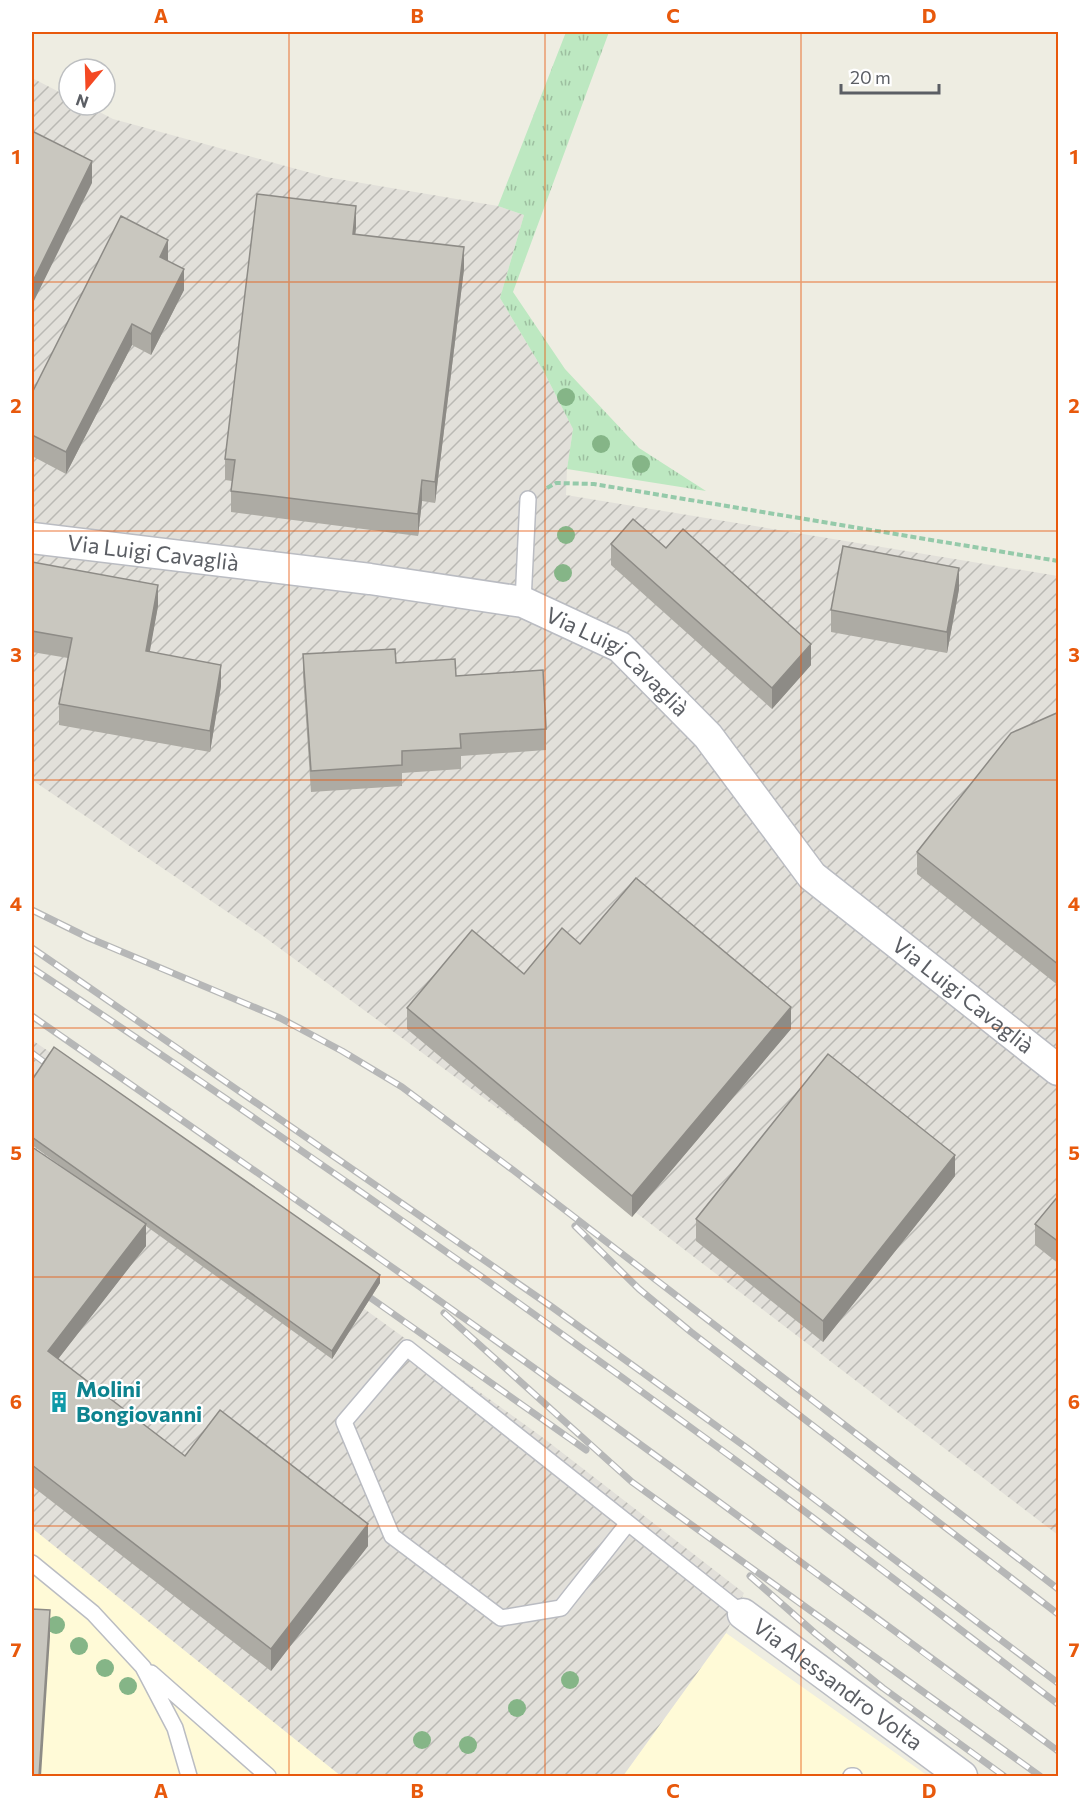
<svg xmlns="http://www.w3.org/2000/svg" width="1090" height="1808" font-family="Commissioner,sans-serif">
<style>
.commercial{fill:#fffad7}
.industrial{fill:url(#industrial-furrows)}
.grass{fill:url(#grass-tufts)}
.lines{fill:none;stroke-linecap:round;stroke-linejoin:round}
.lane-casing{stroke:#babcc2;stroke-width:18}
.street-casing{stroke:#babcc2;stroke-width:33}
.path{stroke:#95caaa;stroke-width:4;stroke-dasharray:6 3;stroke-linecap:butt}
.lane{stroke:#fff;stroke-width:15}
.street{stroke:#fff;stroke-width:30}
.rail-casing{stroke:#b6b7b7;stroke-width:7}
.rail{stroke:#fff;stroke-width:4.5;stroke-dasharray:14;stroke-linecap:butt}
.tree{fill:#85b587}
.wall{fill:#adaba4}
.shaded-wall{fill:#8d8b86}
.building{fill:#c9c7bf;stroke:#8d8b86;stroke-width:1.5}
.grid{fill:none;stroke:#e8590c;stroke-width:1.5;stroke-opacity:0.55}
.labels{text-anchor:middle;stroke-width:4.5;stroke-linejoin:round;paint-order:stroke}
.street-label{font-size:22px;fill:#5b5e64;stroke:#fff}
.culture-label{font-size:22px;font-weight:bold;fill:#0d838f;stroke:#fff;text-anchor:start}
.neatline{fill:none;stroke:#e8590c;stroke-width:2}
.grid-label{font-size:20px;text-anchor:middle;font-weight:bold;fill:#e8590c}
</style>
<defs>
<pattern id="industrial-furrows" width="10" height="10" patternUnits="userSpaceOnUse" patternTransform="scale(1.5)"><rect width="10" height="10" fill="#e2e0da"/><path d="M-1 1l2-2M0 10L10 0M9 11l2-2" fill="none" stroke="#bab9b4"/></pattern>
<pattern id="grass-tufts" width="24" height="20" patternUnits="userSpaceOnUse" patternTransform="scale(1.5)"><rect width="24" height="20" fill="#bde8c1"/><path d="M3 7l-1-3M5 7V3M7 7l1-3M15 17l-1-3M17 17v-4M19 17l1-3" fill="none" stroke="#9dbfa0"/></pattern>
</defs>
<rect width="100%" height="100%" fill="#eeede2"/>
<!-- commercial -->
<path class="commercial" d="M32,1528L341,1776H32Z
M726,1633L928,1776H623Z"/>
<!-- industrial -->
<path class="industrial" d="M32,78L69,97V105H86L113,119L326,177L498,206L524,215L500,298L544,372L573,429L567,469L566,495L1058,576V1535L533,1134L263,936L32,780Z
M32,1040L54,1055L363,1308L542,1437L744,1593L726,1633L623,1776H341L32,1528Z"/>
<!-- grass -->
<path class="grass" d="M566,32H609L513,292L565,369L639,448L706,491L567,469L573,429L544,372L500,298L524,215L498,206Z"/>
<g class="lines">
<defs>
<path id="lane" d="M523,602L528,499
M628,1523L561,1608L501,1618L392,1536L344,1422L407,1348L743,1614
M32,1563L93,1613L143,1667L175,1728L189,1776
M151,1673L268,1776
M851,1776H854"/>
<g id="street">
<path id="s1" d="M32,538L370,579L523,602L620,647L708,736L812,876L1058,1070"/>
<path id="s2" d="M743,1614L962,1776"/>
</g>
</defs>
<!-- lane casing -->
<use href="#lane" class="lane-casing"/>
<!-- street casing -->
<use href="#street" class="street-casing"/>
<!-- path -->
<path class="path" d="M547,488L556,483L594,484L1058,561"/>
<!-- lane -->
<use href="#lane" class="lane"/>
<!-- street -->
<use href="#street" class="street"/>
<defs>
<path id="rail" d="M32,910L89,938L280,1018L342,1051L402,1087L513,1170L1058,1589
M32,948L552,1307L747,1448L1058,1683
M32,968C270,1126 504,1290 734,1459C843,1539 950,1622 1058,1704
M32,1016C260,1174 487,1332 711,1496C827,1581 942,1667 1058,1751
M32,1053L56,1071
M575,1226L639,1289L691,1332L1058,1614
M358,1289L586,1450
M444,1313L632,1482L1040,1776
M750,1576L816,1634L883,1688L1004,1776"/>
</defs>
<!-- rail casing -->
<use href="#rail" class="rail-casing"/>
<!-- rail -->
<use href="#rail" class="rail"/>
</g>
<!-- trees -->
<g class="tree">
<circle cx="566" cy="397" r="9"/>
<circle cx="601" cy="444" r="9"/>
<circle cx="641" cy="464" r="9"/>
<circle cx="566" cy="535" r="9"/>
<circle cx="563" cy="573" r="9"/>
<circle cx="56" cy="1625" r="9"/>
<circle cx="79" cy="1646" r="9"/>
<circle cx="105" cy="1668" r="9"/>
<circle cx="570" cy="1680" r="9"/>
<circle cx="128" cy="1686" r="9"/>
<circle cx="517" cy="1708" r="9"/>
<circle cx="422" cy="1740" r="9"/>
<circle cx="468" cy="1745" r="9"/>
</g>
<!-- wall -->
<path class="wall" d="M356,228L355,234L464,269L435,503L422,501L418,536L231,512V491L232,481L225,480V459Z
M168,261L184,290L151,355L132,345L66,474L32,456V393Z
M611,544L666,548L811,665L772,709L611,565Z
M32,562L158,606L149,652L221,686L210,752L59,725V704L68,658L32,652Z
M959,589L947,653L831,632V610Z
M303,654L396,663L456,676L546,729V750L461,756V769L402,773V786L311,792L303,676Z
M1059,712V986L917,874V852Z
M580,944L791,1029L632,1217L407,1029V1008L524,974Z
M32,1080L380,1283L332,1359L146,1226V1246L58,1359L185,1456L368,1546L271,1671L32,1486V1147L83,1182L32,1145Z
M955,1176L823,1342L696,1241V1219Z
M1059,1195V1264L1035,1245V1224Z"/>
<!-- shaded-wall -->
<path class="shaded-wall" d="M92,161V183L32,305V283Z
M356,206V228L353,255V234Z
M168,240V261L160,257Z
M464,247V269L435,503V482Z
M184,269V290L151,355V334Z
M132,324V345L66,474V452Z
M422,480V501L418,536V514Z
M959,568V589L947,653V632Z
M158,585V606L146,673V651Z
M811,644V665L772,709V688Z
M221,665V686L210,752V731Z
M791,1007V1029L632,1217V1196Z
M955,1155V1176L823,1342V1321Z
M146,1224V1246L48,1372V1351Z
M380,1275V1283L332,1359V1351Z
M368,1524V1546L271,1671V1649Z
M50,1610V1637L41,1776H39Z"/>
<!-- building -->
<path class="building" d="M32,131L92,161L32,283Z
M257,194L356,206L353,234L464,247L435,482L422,480L418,514L231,491L235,460L225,459Z
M121,216L168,240L160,257L184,269L151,334L132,324L66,452L32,435V393Z
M633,519L666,548L683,529L811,644L772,688L611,544Z
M843,546L959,568L947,632L831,610Z
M32,562L158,585L146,651L221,665L210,731L59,704L72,638L32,631Z
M395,649L396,663L455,659L456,676L543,670L546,729L460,734L461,748L402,751V765L311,771L303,654Z
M1059,712V965L917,852L1011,733Z
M636,878L791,1007L632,1196L407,1008L472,930L524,974L562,928L580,944Z
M54,1047L380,1275L332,1351L32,1137V1080Z
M828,1054L955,1155L823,1321L696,1219Z
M32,1147L146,1224L48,1351L185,1456L220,1410L368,1524L271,1649L32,1465Z
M1059,1195V1242L1035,1224Z
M32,1609L50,1610L39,1776H32Z"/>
<!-- grid -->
<path class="grid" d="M289,32V1776M545,32V1776M801,32V1776M32,282H1058M32,531H1058M32,780H1058M32,1028H1058M32,1277H1058M32,1526H1058"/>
<!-- icons -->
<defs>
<symbol id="building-bare" viewBox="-9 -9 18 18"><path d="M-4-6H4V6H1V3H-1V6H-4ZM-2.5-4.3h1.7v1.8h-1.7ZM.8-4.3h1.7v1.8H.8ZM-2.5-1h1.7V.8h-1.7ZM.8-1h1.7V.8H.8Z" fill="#0f9aa8" stroke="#fff" stroke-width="2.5" paint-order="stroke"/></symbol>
</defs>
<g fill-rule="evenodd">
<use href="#building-bare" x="44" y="1387" width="30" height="30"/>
</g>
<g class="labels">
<!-- street labels -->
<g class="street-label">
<text dy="8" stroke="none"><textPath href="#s1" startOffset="122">Via Luigi Cavaglià</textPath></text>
<text dy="8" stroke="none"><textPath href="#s1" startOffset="608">Via Luigi Cavaglià</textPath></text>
<text dy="8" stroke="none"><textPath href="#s1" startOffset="1094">Via Luigi Cavaglià</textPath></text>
<text dy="8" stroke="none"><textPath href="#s2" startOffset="118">Via Alessandro Volta</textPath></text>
</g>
<!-- culture labels -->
<g class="culture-label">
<text x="76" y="1397">Molini<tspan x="76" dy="25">Bongiovanni</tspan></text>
</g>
</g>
<!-- border -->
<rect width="1090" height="1808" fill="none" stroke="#ffffff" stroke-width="66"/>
<!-- north arrow -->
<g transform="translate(87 87) rotate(199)"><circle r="28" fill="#ffffff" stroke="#bdbfc1" stroke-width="1.5"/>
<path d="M0-4.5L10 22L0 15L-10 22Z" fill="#f44923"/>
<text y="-9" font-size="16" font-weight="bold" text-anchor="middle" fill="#5b5e64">N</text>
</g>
<!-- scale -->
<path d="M841 84v9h98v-9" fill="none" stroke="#5b5e64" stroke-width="3"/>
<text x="850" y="84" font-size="18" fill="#5b5e64" stroke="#ffffff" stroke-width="4.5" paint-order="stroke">20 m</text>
<rect x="33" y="33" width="1024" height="1742" class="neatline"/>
<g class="grid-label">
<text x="161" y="23">A</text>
<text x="417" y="23">B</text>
<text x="673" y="23">C</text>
<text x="929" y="23">D</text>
<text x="16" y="164">1</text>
<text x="1074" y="164">1</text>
<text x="16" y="413">2</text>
<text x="1074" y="413">2</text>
<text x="16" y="662">3</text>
<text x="1074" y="662">3</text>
<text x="16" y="911">4</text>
<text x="1074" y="911">4</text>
<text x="16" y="1160">5</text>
<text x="1074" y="1160">5</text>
<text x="16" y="1409">6</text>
<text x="1074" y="1409">6</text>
<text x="16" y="1657">7</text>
<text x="1074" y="1657">7</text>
<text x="161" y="1798">A</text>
<text x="417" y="1798">B</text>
<text x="673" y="1798">C</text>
<text x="929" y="1798">D</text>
</g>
</svg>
